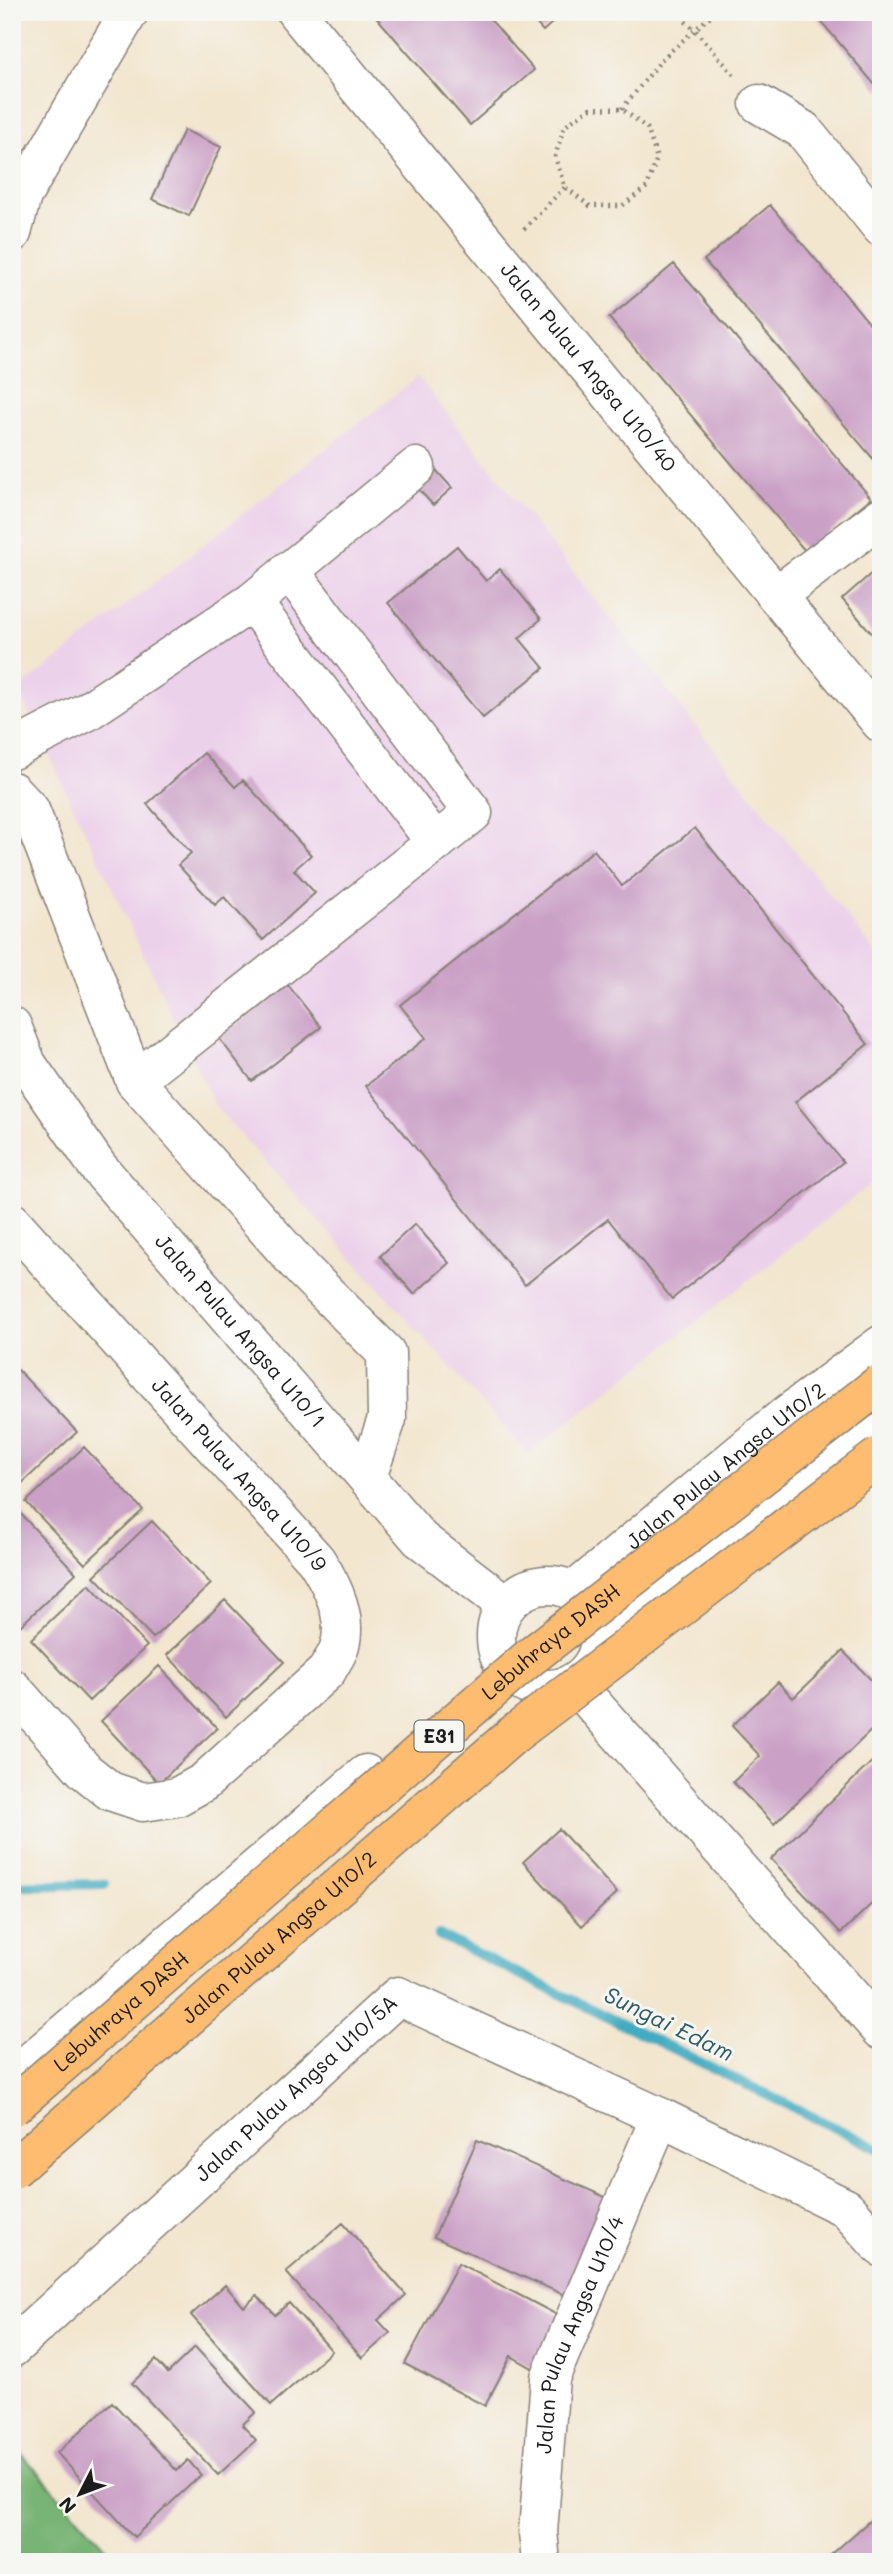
<svg xmlns="http://www.w3.org/2000/svg" width="893" height="2574" font-family="Mali,sans-serif">
<style>
.built{fill:#ecd1ea}
.forest{fill:#78b474;stroke:#4a6848;stroke-width:2}
.lines{fill:none;stroke-linecap:round;stroke-linejoin:round}
.stream{stroke:#42abc1;stroke-width:10}
.building{fill:#caa0c6}
.minor-casing{stroke:#878176;stroke-width:41}
.path{stroke:#878176;stroke-width:4.5;stroke-dasharray:2 5;stroke-linecap:butt}
.minor{stroke:#fff;stroke-width:38}
.highway-bridge-casing{stroke:#878176;stroke-width:41;stroke-linecap:butt}
.highway-bridge{stroke:#fdbc6f;stroke-width:38}
.labels{text-anchor:middle;stroke-width:6;stroke-linejoin:round;paint-order:stroke}
.shield{fill:#f6f6f2;stroke:#5d5d5c;stroke-width:2}
.shield-label{font-size:19px;font-weight:bold;fill:#1c1c1c}
.street-label{font-size:21px;fill:#1c1c1c;stroke:#f6f6f2}
.water-label{font-size:23px;font-style:italic;fill:#2d5c66;stroke:#f6f6f2}
</style>
<rect width="100%" height="100%" fill="#f6f6f2"/>
<filter id="ink" filterUnits="userSpaceOnUse"><feTurbulence type="fractalNoise" baseFrequency=".0143" numOctaves="2"/><feDisplacementMap in="SourceGraphic" scale="14" xChannelSelector="R" yChannelSelector="G"/><feConvolveMatrix kernelMatrix="1 2 1 2 8 2 1 2 1" color-interpolation-filters="sRGB"/></filter>
<filter id="wash" filterUnits="userSpaceOnUse"><feTurbulence type="fractalNoise" baseFrequency=".00686" numOctaves="4" result="noise"/><feDisplacementMap in="SourceGraphic" scale="28" xChannelSelector="R" yChannelSelector="G"/><feGaussianBlur stdDeviation="1.57" result="paint"/><feColorMatrix in="noise" values="0 0 0 0 0 0 0 0 0 0 0 0 0 0 0 0 0 1.4 0 .05"/><feComposite in="paint" operator="in"/></filter>
<g filter="url(#wash)">
<rect width="100%" height="100%" fill="#f2e6cf"/>
<!-- built -->
<path class="built" d="M418,377L881,959V1176L528,1454L215,1106L18,690Z"/>
<!-- forest -->
<path class="forest" d="M12,2443L118,2562H12Z"/>
<g class="lines">
<!-- stream -->
<path class="stream" d="M12,1886L104,1884
M439,1935L881,2150"/>
</g>
<g id="blocks">
<!-- building -->
<path class="building" d="M372,12H484L534,70L470,125Z
M526,12H564L543,31Z
M813,12H881V92Z
M184,130L221,147L189,216L152,199Z
M770,205L881,337V468L704,260Z
M674,264L871,498L806,552L609,318Z
M428,461L452,488L433,505L408,478Z
M457,546L486,581L500,569L541,619L519,638L544,668L483,718L388,603Z
M881,565V644L842,599Z
M204,753L235,787L243,780L311,855L294,870L315,893L263,940L224,897L215,905L178,865L191,853L147,804Z
M695,828L868,1044L795,1102L843,1162L672,1299L608,1219L525,1285L366,1086L426,1038L400,1005L594,850L622,886Z
M288,985L321,1027L252,1081L219,1038Z
M415,1224L449,1263L414,1294L380,1256Z
M18,1370L77,1432L18,1487L12,1480V1375Z
M84,1447L143,1510L85,1564L26,1502Z
M18,1511L76,1573L18,1628L12,1622V1516Z
M152,1521L211,1584L153,1638L94,1576Z
M89,1584L147,1646L89,1701L31,1639Z
M225,1600L284,1662L226,1717L167,1655Z
M843,1651L881,1690V1721L774,1824L733,1782L760,1756L732,1726L778,1682L793,1698Z
M159,1666L217,1728L159,1783L101,1721Z
M881,1753V1895L841,1933L771,1859Z
M559,1829L617,1893L582,1926L523,1862Z
M477,2140L614,2201L571,2298L434,2237Z
M343,2223L406,2295L378,2320L390,2333L362,2358L286,2272Z
M458,2263L563,2318L536,2370L511,2356L485,2406L405,2364Z
M225,2285L244,2307L257,2295L275,2315L289,2303L332,2351L271,2405L191,2315Z
M195,2347L256,2412L242,2425L256,2440L218,2475L132,2383L156,2360L168,2373Z
M112,2402L177,2471L188,2460L201,2475L134,2537L57,2453Z
M877,2514L881,2519V2562H823Z"/>
</g>
</g>
<g filter="url(#ink)">
<use href="#blocks" fill-opacity="0" stroke="#878176" stroke-width="2"/>
<g class="lines">
<defs>
<g id="minor">
<path id="s1" d="M296,12L881,723"/>
<path d="M759,104L803,130L881,227"/>
<path d="M12,233L22,196L129,12"/>
<path d="M777,595L881,517"/>
<path d="M252,602L436,843"/>
<path d="M12,750L88,711L252,602L416,467"/>
<path d="M12,791L30,810L135,1081L304,1271L386,1353L387,1419L367,1477"/>
<path id="s2" d="M12,1026L27,1064L98,1167L420,1539L505,1604"/>
<path d="M135,1081L473,813L289,570"/>
<path id="s3" d="M12,1222L316,1560C333,1586 350,1620 338,1651C335,1658 330,1664 327,1671L204,1782L177,1797L143,1802L110,1791L85,1771L12,1688"/>
<circle cx="548" cy="1637" r="52"/>
<path id="s4" d="M573,1592L785,1416L881,1345"/>
<path d="M599,1640L881,1433"/>
<path d="M575,1684L881,2030"/>
<path d="M12,2078L366,1774"/>
<path id="s5" d="M12,2348L398,1996L660,2117L846,2208L881,2247"/>
<path id="s6" d="M541,2562L538,2532L550,2378L660,2117"/>
</g>
</defs>
<!-- minor casing -->
<use href="#minor" class="minor-casing"/>
<!-- path -->
<path class="path" d="M675,12L695,30L734,75
M590,108L622,109L647,128L657,158L647,187L622,206H590L565,187L555,157L564,127Z
M622,109L663,58L715,12
M524,229L565,187"/>
<!-- minor -->
<use href="#minor" class="minor"/>
<defs>
<g id="highway-bridge">
<path id="s7" d="M12,2107L529,1658L881,1383"/>
<path id="s8" d="M12,2170L514,1734L881,1455"/>
</g>
</defs>
<!-- highway-bridge casing -->
<use href="#highway-bridge" class="highway-bridge-casing"/>
<!-- highway-bridge -->
<use href="#highway-bridge" class="highway-bridge"/>
</g>
</g>
<g class="labels">
<!-- shield labels -->
<rect class="shield" x="414.5" y="1720.5" width="49" height="31" rx="5"/>
<g class="shield-label">
<text x="439" y="1743">E31</text>
</g>
<!-- street labels -->
<g class="street-label">
<text dy="7" stroke="none"><textPath href="#s1" startOffset="460">Jalan Pulau Angsa U10/40</textPath></text>
<text dy="7" stroke="none"><textPath href="#s2" startOffset="383">Jalan Pulau Angsa U10/1</textPath></text>
<text dy="7" stroke="none"><textPath href="#s4" startOffset="198">Jalan Pulau Angsa U10/2</textPath></text>
<text dy="7" stroke="none"><textPath href="#s3" startOffset="340">Jalan Pulau Angsa U10/9</textPath></text>
<text dy="7" stroke="none"><textPath href="#s7" startOffset="712">Lebuhraya DASH</textPath></text>
<text dy="7" stroke="none"><textPath href="#s8" startOffset="354">Jalan Pulau Angsa U10/2</textPath></text>
<text dy="7" stroke="none"><textPath href="#s7" startOffset="145">Lebuhraya DASH</textPath></text>
<text dy="7" stroke="none"><textPath href="#s5" startOffset="385">Jalan Pulau Angsa U10/5A</textPath></text>
<text dy="7" stroke="none"><textPath href="#s6" startOffset="234">Jalan Pulau Angsa U10/4</textPath></text>
</g>
<!-- water labels -->
<g class="water-label">
<text transform="translate(669 2024) rotate(26)" y="8">Sungai Edam</text>
</g>
</g>
<!-- margin -->
<rect width="893" height="2574" fill="none" stroke="#f6f6f2" stroke-width="42"/>
<!-- north arrow -->
<g transform="translate(80 2494) rotate(228)" stroke="#f6f6f2" stroke-width="5" paint-order="stroke">
<path d="M0-5L12 26L0 18L-12 26Z" fill="#1c1c1c"/>
<text y="-10" font-size="19" font-weight="bold" text-anchor="middle" fill="#1c1c1c">N</text>
</g>
</svg>
